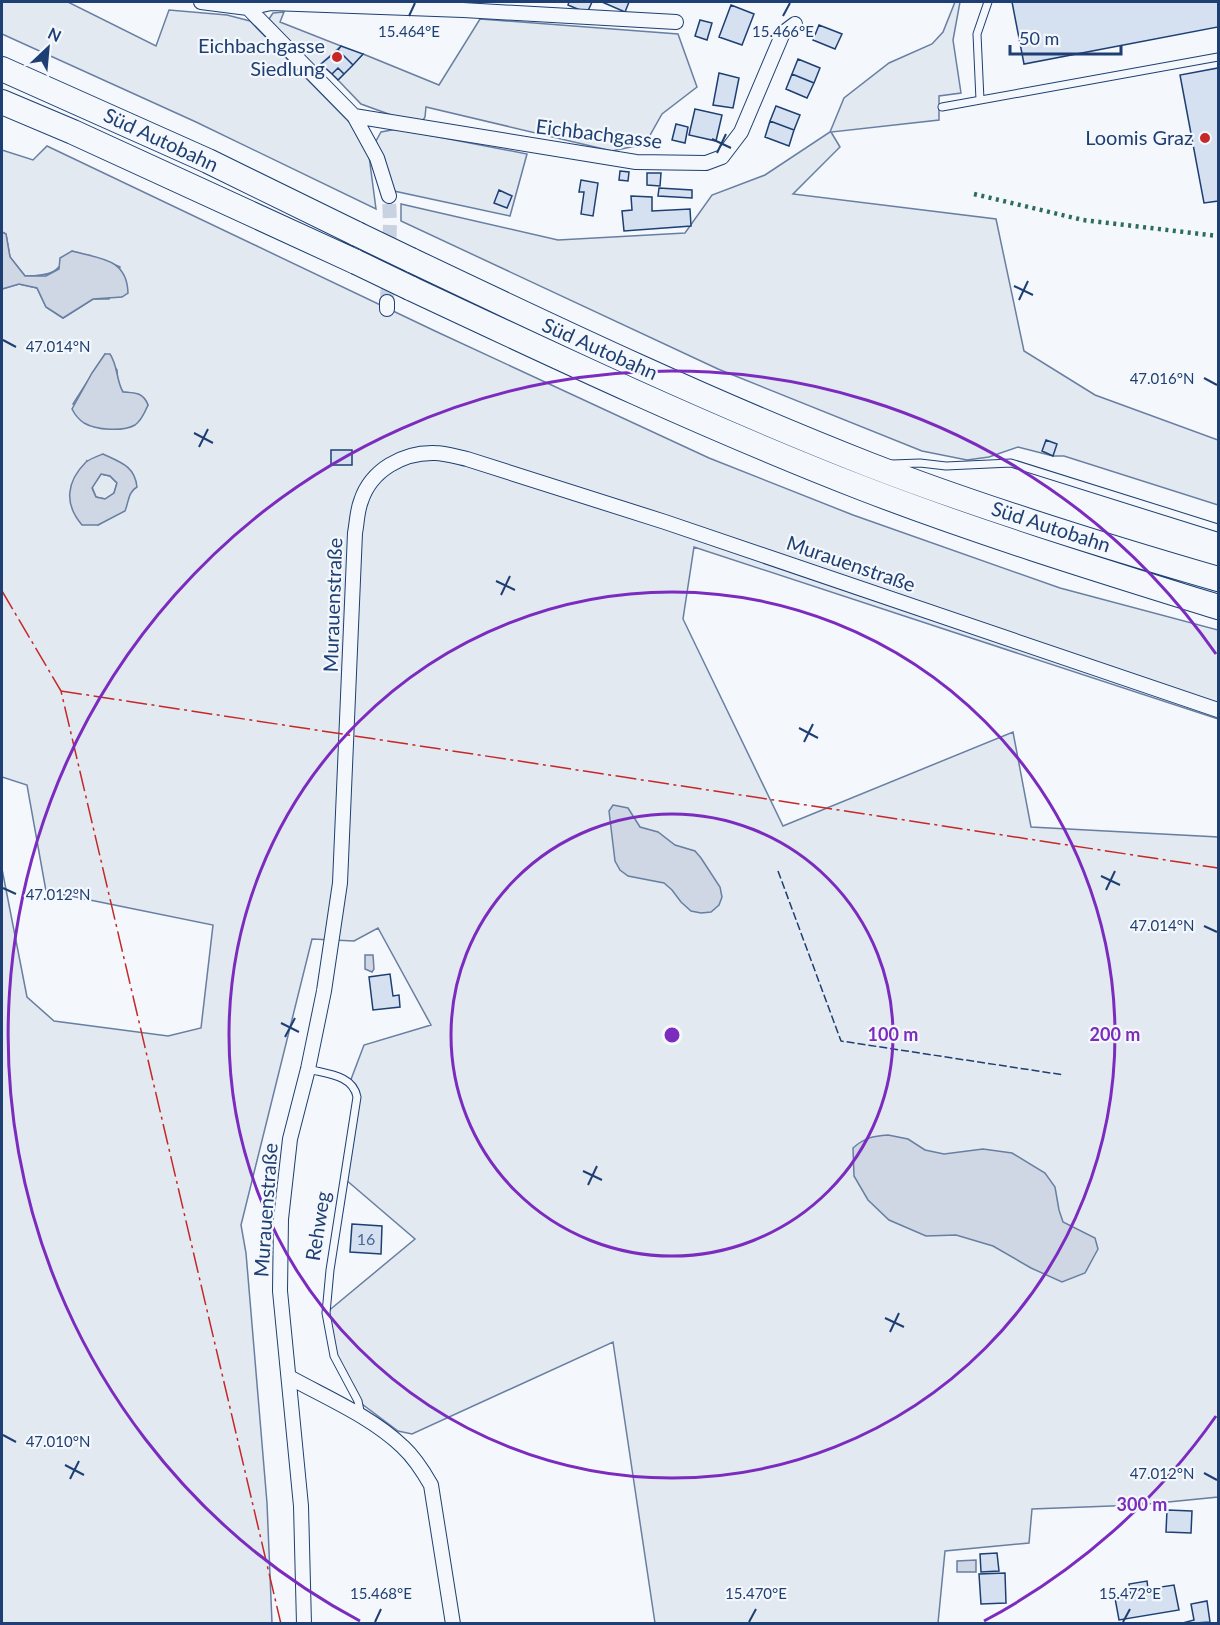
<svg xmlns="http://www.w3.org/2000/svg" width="1220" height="1625" font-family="Lato,sans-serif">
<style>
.green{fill:#e3e9f0;stroke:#687fa3;stroke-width:1.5;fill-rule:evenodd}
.water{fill:#cfd7e4;stroke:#687fa3;stroke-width:1.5;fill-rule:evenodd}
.building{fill:#d5e0f0;stroke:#1d3f73;stroke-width:1.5}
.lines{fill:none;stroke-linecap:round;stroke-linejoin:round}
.street-tunnel{stroke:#c9d2e0;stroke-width:14;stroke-dasharray:14 7;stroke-linecap:butt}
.lane-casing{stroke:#1d3f73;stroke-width:9}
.street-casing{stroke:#1d3f73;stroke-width:16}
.highway-casing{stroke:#1d3f73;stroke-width:26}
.lane{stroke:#f4f7fb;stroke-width:7}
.street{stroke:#f4f7fb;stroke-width:14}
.highway{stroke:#f4f7fb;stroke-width:24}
.highway-bridge-casing{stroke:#1d3f73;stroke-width:26;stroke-linecap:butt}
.highway-bridge{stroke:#f4f7fb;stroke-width:24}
.hedge{stroke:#2c6c60;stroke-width:4.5;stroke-dasharray:3 4.5;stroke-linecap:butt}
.fence{stroke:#1d3f73;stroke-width:1.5;stroke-dasharray:8 3;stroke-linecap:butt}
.power{stroke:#c62828;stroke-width:1.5;stroke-dasharray:21 4.5 3 4.5;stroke-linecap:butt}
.ticks{fill:none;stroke:#1d3f73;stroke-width:2}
.ring{fill:none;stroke:#7b2cbf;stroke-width:3}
.poi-dot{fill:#c62828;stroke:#f4f7fb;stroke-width:2}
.labels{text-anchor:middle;stroke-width:4.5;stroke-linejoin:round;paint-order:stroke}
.number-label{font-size:16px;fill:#4b6792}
.poi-label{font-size:20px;fill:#1d3f73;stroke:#f4f7fb;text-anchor:end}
.street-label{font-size:20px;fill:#1d3f73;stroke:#f4f7fb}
.ticks-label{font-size:15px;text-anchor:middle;fill:#1d3f73;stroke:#f4f7fb;stroke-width:4.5;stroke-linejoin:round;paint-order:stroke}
.centre{fill:#7b2cbf;stroke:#f4f7fb;stroke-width:3}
.ring-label{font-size:18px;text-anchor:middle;font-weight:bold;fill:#7b2cbf;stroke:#f4f7fb;stroke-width:4.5;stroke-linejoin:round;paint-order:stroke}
</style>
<rect width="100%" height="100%" fill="#f4f7fb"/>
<!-- green -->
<path class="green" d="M2,2H68L156,46L169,10L227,15L250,21L354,127L369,156L376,209L196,122L2,34Z
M955,2H960L953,40L961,93L939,96V120L831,132L840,147L793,194L996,219L1024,351L1095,395L1218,440V505L1064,456H1053L1018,447L989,457L967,460L922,451L718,369L401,221V204L558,240L685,233L712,195L765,175L830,132L844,98L889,63L932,44L943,32Z
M284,12L280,22L341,46L321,64L317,70L269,19L273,13Z
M480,19L678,34L697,87L662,114L645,144L612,151L426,107L425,117L422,122L394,116L361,104L338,80L363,54L439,85Z
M397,129L527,154L510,216L394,191L376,141L381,132Z
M47,146L435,331L709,458L853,515L1060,588L1218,630V719L694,547L683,619L783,826L1013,732L1031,827L1218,837V1497L1138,1505L1032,1509L1029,1543L945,1551L938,1623H655L613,1342L412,1434L398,1431L358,1401L334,1356L326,1313L415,1239L345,1179L357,1097L350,1082L364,1045L431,1025L378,928L354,941L312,939L241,1225L246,1253L267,1503L272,1623H2V869L27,997L54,1021L168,1036L201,1028L213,925L46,891L27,785L2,777V289L19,284L37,288L46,307L63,318L93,299H109L120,267L104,260L72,251C56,273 53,276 25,276L10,257L6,234L2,232V150L33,160ZM105,354L117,370L118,385L123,392C135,393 143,393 148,405L140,420L128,427L73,404ZM87,461L133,489L128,497L125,510L98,525Z
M101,474L110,476L117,483L114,493L105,499L96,497L92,487Z"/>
<!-- water -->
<path class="water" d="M2,232L6,234L10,257L25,276H46L59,269L60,258L72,251C100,259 127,258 128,293L122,297L93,299L63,318L46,307L37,288L19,284L2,289Z
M105,354H110C118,366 116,380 123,392C135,393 143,392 148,405C145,412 142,420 135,425C123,432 96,430 84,423C78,419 75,415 72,409L92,373Z
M103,454C120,462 135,466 137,487C128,492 129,501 125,511L98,525H82C64,504 66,482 86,462C90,459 98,456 103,454ZM101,474L110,476L117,483L114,493L105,499L96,497L92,488Z
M613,805L628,808L640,827L658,832L675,845L695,851L701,858L720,887L722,897L719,905L711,912L701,913L691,911L681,902L672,890L664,883L628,876L620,870L615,861L609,811Z
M365,955H373L374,969L372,972L365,969Z
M888,1135L908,1139L925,1150L944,1154L983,1149L1012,1153L1045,1173L1055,1187L1059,1210L1063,1222L1095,1238L1098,1249L1085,1273L1062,1282L1031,1268L993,1246L956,1235L926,1236L889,1220L868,1200L854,1176L853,1148C864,1138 873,1136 888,1135Z
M976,1560V1572H957V1561Z"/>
<!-- building -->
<path class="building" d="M569,2H592L587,13L568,5Z
M602,2H629L625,12Z
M1012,2H1218V27L1024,64Z
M731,5L754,14L742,45L719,37Z
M700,20L712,23L707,40L695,36Z
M819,25L842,34L835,49L813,40Z
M341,46L363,54L353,65L338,50Z
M338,50L353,65L344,74L338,68L332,74L321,64Z
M798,59L820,68L814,83L792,74Z
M338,68L344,74L338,80L332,74Z
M1218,68V201L1204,203L1180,75Z
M719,73L739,78L733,108L713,105Z
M792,74L814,83L807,98L786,89Z
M776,106L800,115L794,130L770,121Z
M695,109L722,115L716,141L689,135Z
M770,121L794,130L789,146L765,137Z
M676,124L688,127L685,143L672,140Z
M620,171L629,172L628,181L619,180Z
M647,173H661L660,186L647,185Z
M581,180L598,183L593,216L581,214L584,192H579Z
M659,188L692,190V198L658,196Z
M499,190L512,196L507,208L494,203Z
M631,196L652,197V211L690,209L691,226L624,231L622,211L632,210Z
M1046,440L1057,444L1053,456L1042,451Z
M331,450H352V465H331Z
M390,974L393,996L399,995L400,1007L373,1010L369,977Z
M352,1224L382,1226L381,1254L350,1252Z
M1167,1510L1192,1511L1191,1533L1166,1532Z
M997,1553L999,1571L981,1572L980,1554Z
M1005,1573L1006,1603L981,1604L979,1574Z
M1147,1581L1148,1589L1174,1585L1179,1610L1119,1620L1115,1598L1131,1595L1129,1584Z
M1207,1601L1210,1622L1179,1624L1194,1620L1191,1604Z"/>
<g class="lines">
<!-- street-tunnel -->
<path class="street-tunnel" d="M387,302L390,224L389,196"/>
<defs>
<path id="lane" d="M980,100L977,34L988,2
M942,107L1218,57
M892,464L920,463L946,466L1011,463L1218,528
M308,1069C327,1074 353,1075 357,1097L330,1270L326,1313L334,1356L358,1401L360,1411L359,1416"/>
<path id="street" d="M201,2L248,8L354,116L377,158L389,196
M248,8L271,3L463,10L676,22
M354,116L636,162L706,163L722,157L741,132L783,33L795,24
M387,309V302
M289,1377C327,1398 372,1417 403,1447C415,1458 423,1471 431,1485L453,1624
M304,1624L301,1506L280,1291L281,1219L290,1139L308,1069L324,991L340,883L355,533C357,523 357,511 361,501C371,470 403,452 435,453C445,453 457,457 467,459L665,522L1218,710"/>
<path id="highway" d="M2,69L208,161L357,234
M2,102L73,132L356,262
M411,260C562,332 714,404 870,465C984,509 1101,545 1218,579
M410,288C559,358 708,428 862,488C979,533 1099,570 1218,607"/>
</defs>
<!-- lane casing -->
<use href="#lane" class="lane-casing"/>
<!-- street casing -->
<use href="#street" class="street-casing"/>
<!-- highway casing -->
<use href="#highway" class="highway-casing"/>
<!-- lane -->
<use href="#lane" class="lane"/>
<!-- street -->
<use href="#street" class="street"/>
<!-- highway -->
<use href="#highway" class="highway"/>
<defs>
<path id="highway-bridge" d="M357,234L411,260
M356,262L410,288"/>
</defs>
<!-- highway-bridge casing -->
<use href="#highway-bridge" class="highway-bridge-casing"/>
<!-- highway-bridge -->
<use href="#highway-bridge" class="highway-bridge"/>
<!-- hedge -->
<path class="hedge" d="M974,194L1083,220L1218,236"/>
<!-- fence -->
<path class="fence" d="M778,871L841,1041L1064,1075"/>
<!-- power -->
<path class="power" d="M2,591L61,691L281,1624
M61,691L1218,868"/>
</g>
<!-- ticks -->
<path class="ticks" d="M409,16L415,3M783,16L790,3M712,139L731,148M717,153L726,134M1014,286L1033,295M1019,300L1028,281M3,340L16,347M1204,378L1217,385M194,433L213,443M199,447L208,429M496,581L515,590M501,595L510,576M799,728L818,738M804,742L813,724M1101,876L1120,885M3,888L16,894M1106,890L1115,871M1204,926L1217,932M281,1023L299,1032M285,1037L295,1018M583,1171L602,1180M588,1185L597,1166M885,1318L904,1327M890,1332L899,1313M3,1435L16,1442M65,1465L84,1475M1204,1473L1217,1480M70,1479L79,1461M375,1622L381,1609M749,1622L756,1609M1123,1622L1130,1609"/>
<!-- distance rings -->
<g class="ring">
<circle cx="672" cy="1035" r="221"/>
<circle cx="672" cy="1035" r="443"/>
<path d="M1216 1416A664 664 0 0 1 984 1621M360 1621A664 664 0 1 1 1216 654"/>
</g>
<!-- markers -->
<g class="poi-dot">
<circle cx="337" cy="57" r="6"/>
<circle cx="1205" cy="138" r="6"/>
</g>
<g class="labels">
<!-- number labels -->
<g class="number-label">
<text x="366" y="1245">16</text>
</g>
<!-- poi labels -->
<g class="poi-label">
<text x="325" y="53">Eichbachgasse<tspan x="325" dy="23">Siedlung</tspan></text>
<text x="1193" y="145">Loomis Graz</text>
</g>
<!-- street labels -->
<g class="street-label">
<text transform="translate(599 134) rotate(7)" y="7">Eichbachgasse</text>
<text transform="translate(161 140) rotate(25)" y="7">Süd Autobahn</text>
<text transform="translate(600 349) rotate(24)" y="7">Süd Autobahn</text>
<text transform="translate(1051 527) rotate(18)" y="7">Süd Autobahn</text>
<text transform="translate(851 564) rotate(19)" y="7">Murauenstraße</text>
<text transform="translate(333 605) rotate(-88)" y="7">Murauenstraße</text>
<text transform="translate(266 1210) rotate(-86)" y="7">Murauenstraße</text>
<text transform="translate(318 1226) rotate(-81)" y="7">Rehweg</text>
</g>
</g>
<g class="ticks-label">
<text x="409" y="37">15.464°E</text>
<text x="783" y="37">15.466°E</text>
<text x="58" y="352">47.014°N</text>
<text x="1162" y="384">47.016°N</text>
<text x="58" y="900">47.012°N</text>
<text x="1162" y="931">47.014°N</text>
<text x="58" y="1447">47.010°N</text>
<text x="1162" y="1479">47.012°N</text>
<text x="381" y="1599">15.468°E</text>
<text x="756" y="1599">15.470°E</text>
<text x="1130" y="1599">15.472°E</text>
</g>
<circle cx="672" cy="1035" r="9" class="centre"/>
<g class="ring-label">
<text x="893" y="1041">100 m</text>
<text x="1115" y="1041">200 m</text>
<text x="1142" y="1511">300 m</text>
</g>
<!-- border -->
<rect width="1220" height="1625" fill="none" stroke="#1d3f73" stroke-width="6"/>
<!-- north arrow -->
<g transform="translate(48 48) rotate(26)" stroke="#f4f7fb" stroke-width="4.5" paint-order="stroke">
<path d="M0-4.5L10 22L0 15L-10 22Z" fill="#1d3f73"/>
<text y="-9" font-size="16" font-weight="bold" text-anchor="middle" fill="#1d3f73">N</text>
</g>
<!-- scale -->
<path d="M1010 45v9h111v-9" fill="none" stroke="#1d3f73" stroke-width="3"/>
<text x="1019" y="45" font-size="18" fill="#1d3f73" stroke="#f4f7fb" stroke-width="4.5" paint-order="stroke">50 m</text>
</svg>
